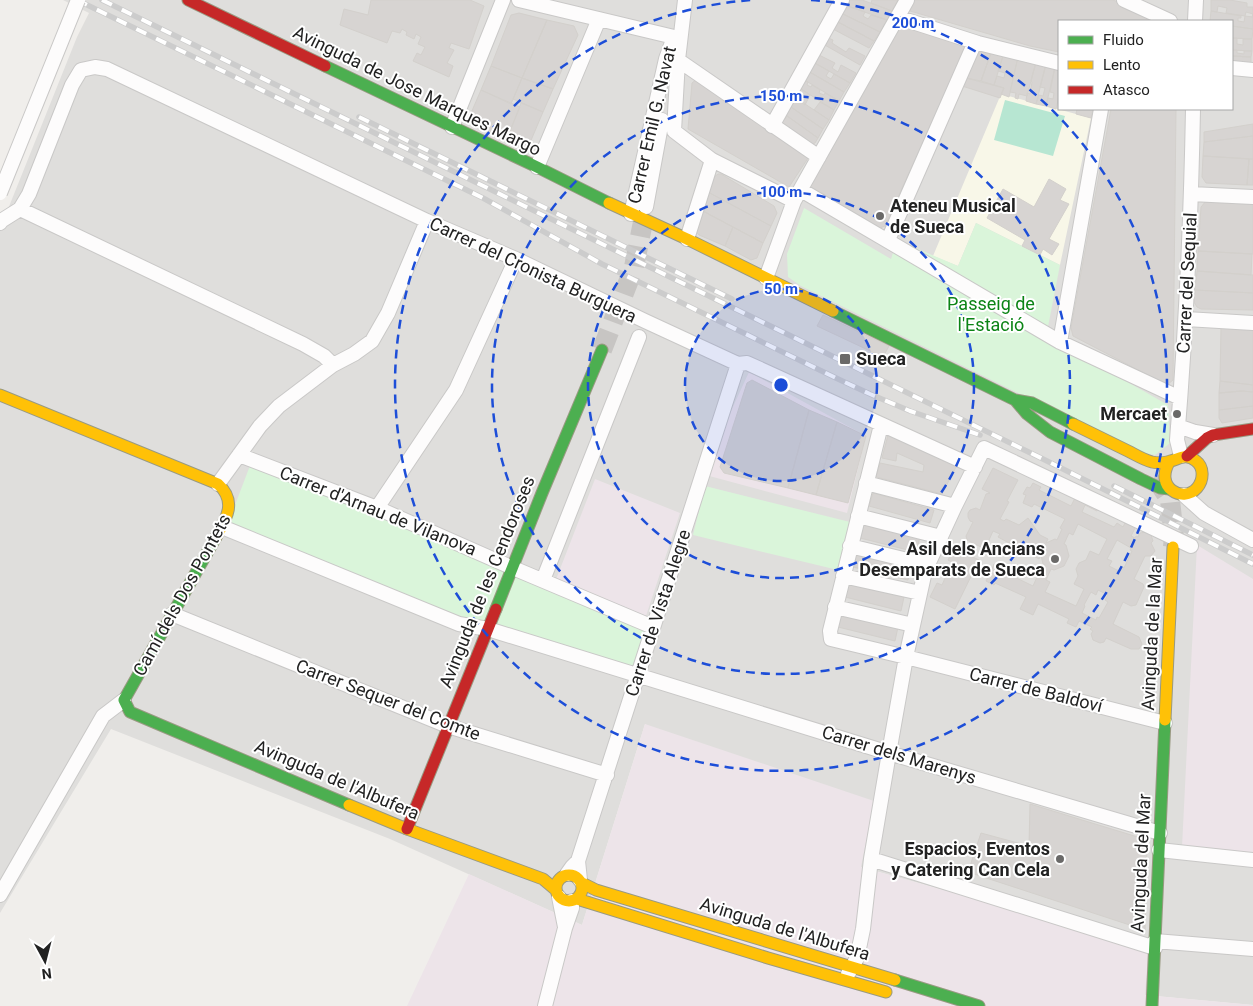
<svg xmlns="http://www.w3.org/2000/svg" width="1253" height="1006" font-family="Roboto,sans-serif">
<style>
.residential{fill:#dfdedc;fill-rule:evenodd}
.industrial{fill:#ede4e9}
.education{fill:#f8f7e8}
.park{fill:#daf5da}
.pitch{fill:#b7e6d2}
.building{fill:#d7d4d2;stroke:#d3d0cc;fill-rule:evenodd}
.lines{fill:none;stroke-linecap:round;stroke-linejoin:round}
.secondary-tunnel{stroke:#c7c5c3;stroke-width:20;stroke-dasharray:20 10;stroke-linecap:butt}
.street-casing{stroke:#c9c8c7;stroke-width:16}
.fast-casing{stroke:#999a82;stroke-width:13}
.slow-casing{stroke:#999a82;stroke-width:13}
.jam-casing{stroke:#999a82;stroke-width:13}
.street{stroke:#fdfcfc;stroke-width:14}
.fast{stroke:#4caf50;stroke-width:11}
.slow{stroke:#ffc107;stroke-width:11}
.jam{stroke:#c62828;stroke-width:11}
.rail-casing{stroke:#ccc;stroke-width:5.5}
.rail{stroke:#fff;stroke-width:4;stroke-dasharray:11;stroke-linecap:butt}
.street-bridge-casing{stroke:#c9c8c7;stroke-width:16;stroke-linecap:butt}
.street-bridge{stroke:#fdfcfc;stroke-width:14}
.ring{fill:none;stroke:#1d4ed8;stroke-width:2.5;stroke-dasharray:9 6}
.poi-dot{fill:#6a6968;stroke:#fff;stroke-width:2}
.labels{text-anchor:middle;stroke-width:4;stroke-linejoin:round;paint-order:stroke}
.street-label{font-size:18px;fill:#222;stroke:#fff}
.poi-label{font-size:18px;font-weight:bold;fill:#222;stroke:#fff;text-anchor:end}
.park-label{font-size:18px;fill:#0c8416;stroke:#fff}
.centre{fill:#1d4ed8;stroke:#fff;stroke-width:2.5}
.ring-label{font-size:15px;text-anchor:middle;font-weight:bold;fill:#1d4ed8;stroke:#fff;stroke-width:4;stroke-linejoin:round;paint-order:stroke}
</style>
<rect width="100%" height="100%" fill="#f0eeeb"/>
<!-- residential -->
<path class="residential" d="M63,0H1253V1005L1145,995L983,901L861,867L645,724L582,925L390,839L111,729L0,913V229L77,37L89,13ZM1059,21H1232V109H1059Z"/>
<!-- industrial -->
<path class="industrial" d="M749,372L866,436L847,513L702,474Z
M595,479L680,513L646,616L555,582Z
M1197,545L1253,579V853L1182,847Z
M645,724L874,801L861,867L983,901L1148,953L1145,995L1253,1005V1006H407L469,874L582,925Z"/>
<!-- education -->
<path class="education" d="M1001,94L1091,118L1060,265L976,223L958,266L933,256Z"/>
<!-- park -->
<path class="park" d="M804,208L891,259L897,240L958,266L976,223L1060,265L1046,337L1073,351L1168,405L1170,443L1155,455L1138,452L801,286L788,277L787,254Z
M251,463L509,569L485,625L460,621L227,526Z
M705,486L850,522L838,570L693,535Z
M515,571L649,630L636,672L493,628Z"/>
<!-- pitch -->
<path class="pitch" d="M1005,100L1065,116L1053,156L994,140Z"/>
<!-- building -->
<path class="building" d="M371,0H470L484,6L469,49L451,43L449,48L454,50L447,63L453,66L449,77L413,61L417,53L421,55L425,47L418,44L421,37L416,34L414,39L406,35L407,32L402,29L400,33L392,31L387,43L340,25L344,9L368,15Z
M848,0H862L892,11L887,20L845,5Z
M872,0H898L892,11L871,3Z
M914,0H1113L1162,21H1059V52L1030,46L910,11L909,8Z
M1211,0H1230L1247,3V7H1253V17H1252L1253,14L1246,12L1245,16L1226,13L1227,8L1218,6L1217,12L1211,11Z
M845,5L865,12L863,16L868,19L871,15L887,20L880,32L841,13Z
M1211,11L1241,16V18H1238V21L1244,22L1245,16L1253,17V29L1232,26V21H1210Z
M519,13L547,20L522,78L491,66L511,15Z
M841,13L880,32L874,41L836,21Z
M547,20L574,26L578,35L553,89L522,78Z
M836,21L874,41L869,48L831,28Z
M903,25L963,41L966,47L885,226L880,228L808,187L898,28Z
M1232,26L1253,29L1252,39L1232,38Z
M826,37L833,40L832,43L846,52L849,48L865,56L860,65L823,44Z
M1232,38H1237V44L1243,45V39H1252V51L1232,50Z
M979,49L992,50L981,81L966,78Z
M992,50L1004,53L994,85L981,81Z
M1232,50H1237V53L1244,54V51H1252L1251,57L1232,56Z
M1004,53L1018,57L1009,97L1001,94L1004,88L994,85L997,76L1004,78L1005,73L998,71Z
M817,54L835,63L832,68L838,72L841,65L856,73L850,83L813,62Z
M1232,56L1251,57V63L1232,61Z
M1018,57L1036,62L1027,96L1019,94L1018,99L1015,98L1016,93L1010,92Z
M813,62L829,71L826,76L831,79L834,74L850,83L844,92L808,71Z
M1036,62L1046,64L1036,104L1026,101L1027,93L1030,94L1032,82L1031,81Z
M1046,64L1055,67L1046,106L1036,104L1039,95L1043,96L1045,88L1040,87Z
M491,66L522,78L511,104L481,90Z
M1055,67L1059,68V96L1056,109L1046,106L1048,98L1053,99L1054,93L1050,92Z
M808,71L844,92L839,101L803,79Z
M522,78L553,89L543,112L513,99Z
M966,78L1004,88L1000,98L962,86Z
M697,79L806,157L812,152L789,187L688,129L692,83Z
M803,79L808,82L807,85L811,87L812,85L820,90L819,93L824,95L825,93L839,101L834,110L798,87Z
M798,87L810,95L805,105L793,96Z
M481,90L520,107L506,141L470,124L468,120Z
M793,96L829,120L823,129L788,105Z
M820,102L834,110L829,120L814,110Z
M521,103L543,112L529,145L523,147L506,141Z
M788,105L823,129L818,138L783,113Z
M1077,109H1093L1091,118L1076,114Z
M1111,109H1176L1173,380L1167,385L1073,336L1071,328Z
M787,116L818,138L815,143L812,144L779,122L781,117L785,119Z
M1253,124V136L1204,142V132Z
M1253,136V159L1203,156L1204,142Z
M1203,156L1249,159L1247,185L1206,183L1202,177Z
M1249,159H1253V185H1247Z
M718,174H721L774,206L777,213L771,226L708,192L714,177Z
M1049,179L1066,189L1060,200L1069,204L1049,239L1059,244L1052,255L1043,249L1040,255L1022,246L1025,240L987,218L1003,189L1034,207Z
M708,192L771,226L763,243L701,210Z
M1206,201L1253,204V254L1198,251L1201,207Z
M701,210L733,227L725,246L699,235L694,229Z
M733,227L763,243L757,258L751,260L725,246Z
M1198,251L1252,254L1251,275L1197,271Z
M1197,271L1253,275V293L1195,290Z
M1195,290L1253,293V310L1201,309L1197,307L1194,302Z
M823,315L889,346L883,357L817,326Z
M1221,327L1253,328V385L1220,381Z
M752,380L809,410L788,488L724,473L720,467L747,383Z
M1220,381L1253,385V392L1242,391L1219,393Z
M1242,391L1253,392V406L1219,410V393Z
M1253,406V418L1222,423L1219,418V410Z
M809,410L837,422L816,495L788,488Z
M837,422L866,436L848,503L816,495Z
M888,435L957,465L942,494L876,477L880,463L923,472L924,465L897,453L896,461L882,458Z
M993,468L1018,480L1007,501L1009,502L1000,519L1004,521L1006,519L1019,525L1028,518L1040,535L1048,539L1046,543L1055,539L1057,540L1062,529L1060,528L1065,519L1034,504L1032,507L1023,503L1026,495L1023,494L1027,487L1030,488L1033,483L1041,487L1039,490L1071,506L1076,496L1099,507L1097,511L1085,505L1082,512L1114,527L1117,523L1123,527L1127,519L1137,524L1131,536L1135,538L1136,536L1138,537L1140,533L1146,532L1151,535L1153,541L1151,543L1155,551L1151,556H1145L1134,579L1143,584L1144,587L1136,605L1131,606L1123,602L1113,624L1139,637L1142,644L1139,649H1131L1106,638L1104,642L1100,643L1093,640L1091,634L1093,631L1090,629L1092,627L1079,621L1076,627L1067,623L1069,619L1038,604L1033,615L1020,609L1026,597L995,583L994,585L986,581L988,577L983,575L987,567L992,569L994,564L1002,567L1000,570L1033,586L1037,577H1039L1045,565L1043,564L1041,555L1039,559L1030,554L1012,556L1011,544L998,537L1000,534L993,531L985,549L967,540L966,536L973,522L970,521L968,517V513L970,510L976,508L980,510L986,494L990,493L982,489ZM1078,524L1107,539L1099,555L1090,551L1086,560L1079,563L1076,569L1078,576L1074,584L1084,589L1076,606L1045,592L1050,582L1046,580L1051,569L1054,570L1064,566L1069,556L1066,545L1064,544L1069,533L1073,535ZM1117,540L1131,548L1130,550L1132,551L1124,568L1121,566L1119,571L1109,566L1112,561L1107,559ZM1098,590L1108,595L1105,600L1108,602L1099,618L1097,617L1096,620L1082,613L1085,606L1084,605L1091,592L1096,595Z
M873,493L934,510L930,523L869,506Z
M864,524L920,537L916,552L860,538Z
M954,548L979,560L955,609L930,597L937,583L942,585L949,569L954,572L953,568L954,565L956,564L948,560Z
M856,554L911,567L908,580L853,567Z
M848,584L904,597L901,611L845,597Z
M841,613L898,627L895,641L838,627Z
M1030,804L1141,838L1147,844L1145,930L968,872L981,833L1029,846Z"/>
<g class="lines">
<!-- secondary-tunnel -->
<path class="secondary-tunnel" d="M602,350L634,267L646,207
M1155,477L1170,500L1174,537L1173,547"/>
<defs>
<path id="street" d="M519,0L674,37L666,59L631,214
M685,0L678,60L674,131L712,160L794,201
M1124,0L1170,21
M897,17L978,43L1059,63
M1195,21L1196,0
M678,60L819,157
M1232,68L1253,70
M772,126L842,0
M452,127L503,0
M537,167L599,19
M801,190L1060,342L1180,398
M1191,194L1253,197
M646,207L662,120
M20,209L303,344L324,356L333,365
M0,223L1,221L20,209L29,194L72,85L81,70L95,67L107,69L427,221L516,259L645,321L738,364L747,363L975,467
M687,239L712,160
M888,240L975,42
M766,278L794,201L907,0
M1186,319L1253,323
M1060,342L1101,109
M881,425L830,631L831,639L906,657L1165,723
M1178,426L1195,432L1213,435
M239,455L377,508L513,568L653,627
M1181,456L1177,440C1186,330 1191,219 1193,109
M866,483L955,506
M218,484L260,426L279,406L333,365L354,354L372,341L388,313L427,221
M1184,495L1204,513L1253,540
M377,508L456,390L516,259
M858,516L941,537
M222,527L459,624L488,629L889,753L1160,833
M850,546L928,565
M843,576L920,593
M543,580L639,337
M835,607L913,625
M172,614L448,726L607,775
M1159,850L1253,860
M871,859L1155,948
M567,874L572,867L578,861
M580,880L578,861L738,364
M0,895L103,716L124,700
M559,897L565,927
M1155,941L1253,949
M848,974L857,958L863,929L871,859L889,753L906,657L925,571L955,506L984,448L1191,546
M545,1006L565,928L572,908V901"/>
<path id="fast" d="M325,66L537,167L609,203
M833,311L1015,400L1032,403L1073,424
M1016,401L1027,414L1050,432L1141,479L1160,488L1170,489
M216,537L124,700L130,712L349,805
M496,609L542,493L602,350
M895,980L979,1006
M1152,1006L1165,720"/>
<path id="slow" d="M609,203L687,239L833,311
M0,395L218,484C237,501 227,518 216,537
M1073,424C1091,433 1110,442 1128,451C1136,455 1144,460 1152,462C1157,463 1162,463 1167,462C1178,460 1185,452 1196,461C1204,467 1204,480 1197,488C1183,504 1153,487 1170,461
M1165,720L1173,547
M349,805L407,829L543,879L556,890
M556 888a13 13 0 1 1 26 0a13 13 0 1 1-26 0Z
M582,883L596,890L895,980
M577,899L768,958L886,992"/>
<path id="jam" d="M188,0L325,66
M1187,456L1207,438L1213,435L1253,429
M407,829L496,609"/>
</defs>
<!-- street casing -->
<use href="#street" class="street-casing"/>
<!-- fast casing -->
<use href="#fast" class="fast-casing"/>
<!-- slow casing -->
<use href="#slow" class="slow-casing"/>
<!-- jam casing -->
<use href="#jam" class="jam-casing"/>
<!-- street -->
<use href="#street" class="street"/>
<!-- fast -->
<use href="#fast" class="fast"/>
<!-- slow -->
<use href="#slow" class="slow"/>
<!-- jam -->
<use href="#jam" class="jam"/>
<defs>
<path id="rail" d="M77,0L483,198L602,264L836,378L870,394L910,411L980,435
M102,0L1043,459L1253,564
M359,117L732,299
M1114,486L1253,555"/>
</defs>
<!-- rail casing -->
<use href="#rail" class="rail-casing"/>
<!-- rail -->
<use href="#rail" class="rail"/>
<defs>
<path id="street-bridge" d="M0,193L78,0"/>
</defs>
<!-- street-bridge casing -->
<use href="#street-bridge" class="street-bridge-casing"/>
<!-- street-bridge -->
<use href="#street-bridge" class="street-bridge"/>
</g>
<!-- distance rings -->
<circle cx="781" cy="385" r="96" fill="#1d4ed8" fill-opacity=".12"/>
<g class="ring">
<circle cx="781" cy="385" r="96"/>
<circle cx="781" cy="385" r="193"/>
<circle cx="781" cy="385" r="289"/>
<path d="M811 0A386 386 0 1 1 751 0"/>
</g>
<!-- markers -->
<g class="poi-dot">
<circle cx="880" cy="216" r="5"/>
<rect x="839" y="353" width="12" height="12" rx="2.5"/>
<circle cx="1177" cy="414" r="5"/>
<circle cx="1055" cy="559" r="5"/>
<circle cx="1060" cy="859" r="5"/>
</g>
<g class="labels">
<!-- street labels -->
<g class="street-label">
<text transform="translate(417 91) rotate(26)" y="6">Avinguda de Jose Marques Margo</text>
<text transform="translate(652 125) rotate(-77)" y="6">Carrer Emil G. Navat</text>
<text transform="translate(533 270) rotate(25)" y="6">Carrer del Cronista Burguera</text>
<text transform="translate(1187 283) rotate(-87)" y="6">Carrer del Sequial</text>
<text transform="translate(378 511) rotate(22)" y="6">Carrer d'Arnau de Vilanova</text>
<text transform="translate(487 582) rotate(-68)" y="6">Avinguda de les Cendoroses</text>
<text transform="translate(182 595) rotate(-61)" y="6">Camí dels Dos Pontets</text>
<text transform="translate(658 613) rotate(-72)" y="6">Carrer de Vista Alegre</text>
<text transform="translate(1152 634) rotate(-87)" y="6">Avinguda de la Mar</text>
<text transform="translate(1036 690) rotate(14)" y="6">Carrer de Baldoví</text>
<text transform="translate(388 700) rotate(21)" y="6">Carrer Sequer del Comte</text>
<text transform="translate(899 755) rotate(17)" y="6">Carrer dels Marenys</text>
<text transform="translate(337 780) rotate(23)" y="6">Avinguda de l'Albufera</text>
<text transform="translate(1141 863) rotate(-87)" y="6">Avinguda del Mar</text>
<text transform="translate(785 929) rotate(17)" y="6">Avinguda de l'Albufera</text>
</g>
<!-- poi labels -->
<g class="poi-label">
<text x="890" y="212" text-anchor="start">Ateneu Musical<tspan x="890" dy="21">de Sueca</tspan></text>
<text x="856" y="365" text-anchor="start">Sueca</text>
<text x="1167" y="420">Mercaet</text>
<text x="1045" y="555">Asil dels Ancians<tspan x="1045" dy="21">Desemparats de Sueca</tspan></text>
<text x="1050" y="855">Espacios, Eventos<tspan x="1050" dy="21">y Catering Can Cela</tspan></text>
</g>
<!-- park labels -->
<g class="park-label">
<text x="991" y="310">Passeig de<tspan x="991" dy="21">l'Estació</tspan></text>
</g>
</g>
<circle cx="781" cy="385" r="8" class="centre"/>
<g class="ring-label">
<text x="913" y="28">200 m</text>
<text x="781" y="101">150 m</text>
<text x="781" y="197">100 m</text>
<text x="781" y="294">50 m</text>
</g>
<!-- legend -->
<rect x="1058" y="20" width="175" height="90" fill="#ffffff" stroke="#a7a7a7"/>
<rect x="1068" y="36" width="25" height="8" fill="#4caf50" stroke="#a7a7a7"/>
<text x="1103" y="45" font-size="15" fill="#222222">Fluido</text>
<rect x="1068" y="61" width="25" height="8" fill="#ffc107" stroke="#a7a7a7"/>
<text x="1103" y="70" font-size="15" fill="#222222">Lento</text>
<rect x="1068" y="86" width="25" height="8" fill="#c62828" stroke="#a7a7a7"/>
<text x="1103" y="95" font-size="15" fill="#222222">Atasco</text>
<!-- north arrow -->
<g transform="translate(45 961) rotate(173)" stroke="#ffffff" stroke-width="4" paint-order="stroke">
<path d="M0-4L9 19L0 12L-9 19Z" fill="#222222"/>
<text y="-8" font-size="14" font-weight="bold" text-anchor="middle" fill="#222222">N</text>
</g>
</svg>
